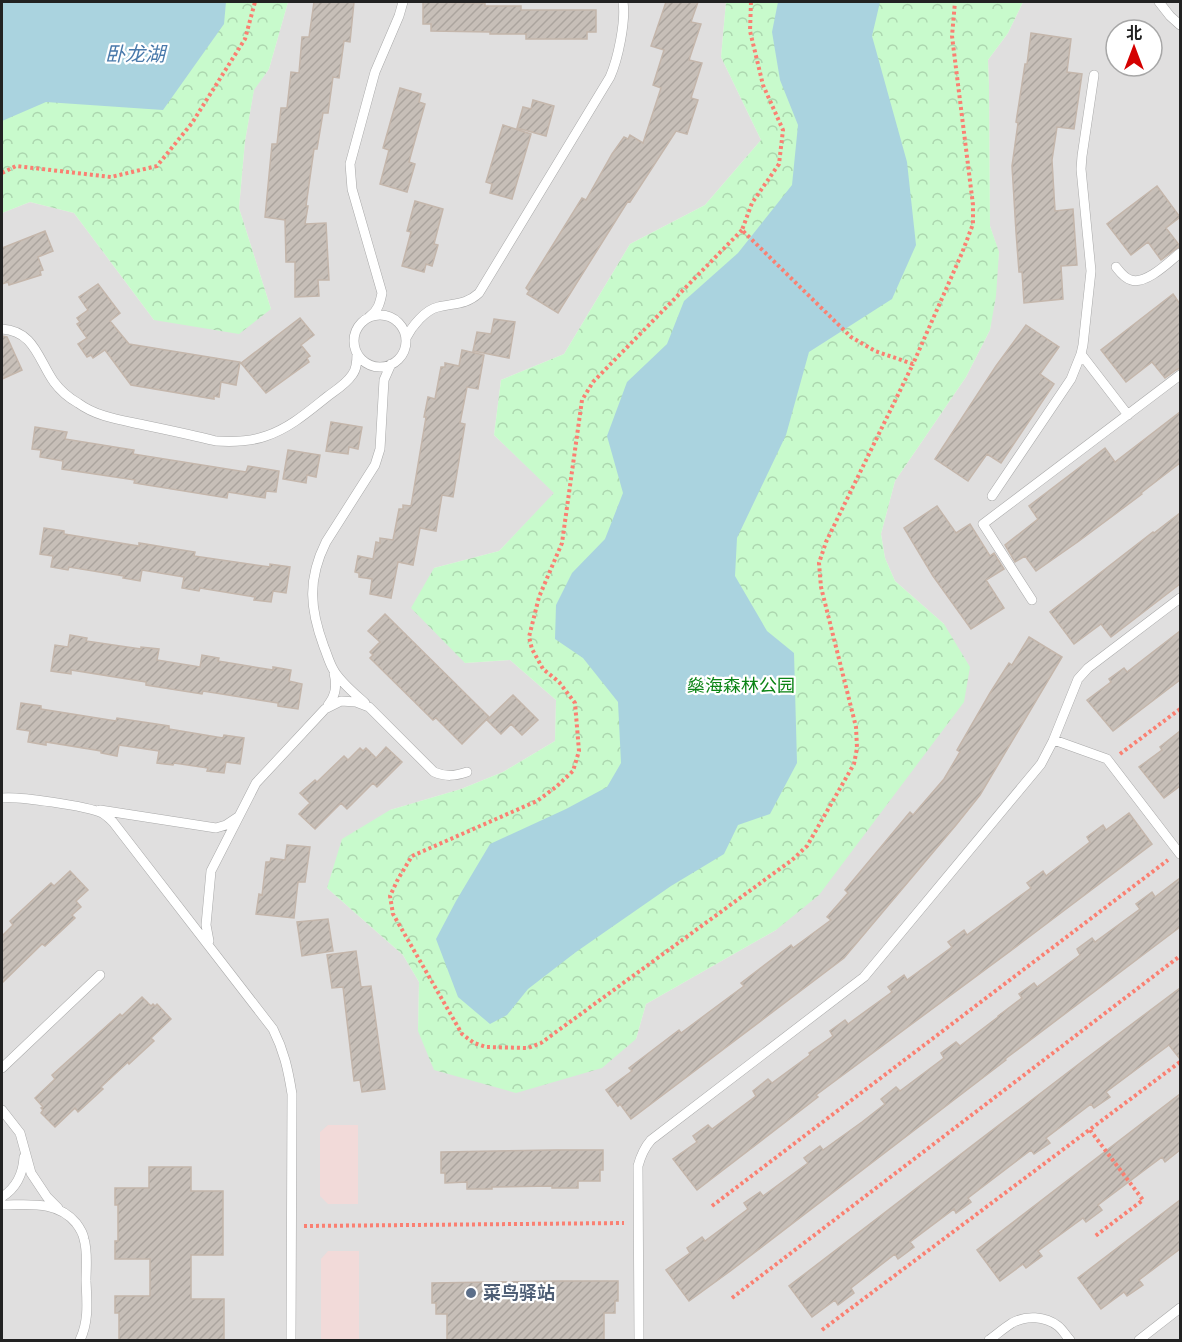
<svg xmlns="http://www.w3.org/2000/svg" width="1182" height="1342" font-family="'Open Sans','Noto Sans SC',sans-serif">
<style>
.residential{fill:#e0dfdf;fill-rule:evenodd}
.commercial{fill:#f2dad9}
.park{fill:url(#park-crowns)}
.water{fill:#aad3df}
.building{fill:url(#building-hatch);stroke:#c4b6ab;stroke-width:1.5}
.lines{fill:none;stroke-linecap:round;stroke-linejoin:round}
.lane-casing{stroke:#a9a9a9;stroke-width:10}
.path{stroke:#fa8072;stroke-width:4;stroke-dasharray:3 3;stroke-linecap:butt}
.lane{stroke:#fff;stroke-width:9}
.service-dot{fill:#5c6f8a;stroke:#fff;stroke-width:2}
.labels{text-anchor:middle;stroke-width:4.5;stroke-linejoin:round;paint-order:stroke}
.park-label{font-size:18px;fill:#0c8416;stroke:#fff}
.service-label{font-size:18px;font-weight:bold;fill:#4e5e75;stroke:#fff;text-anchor:start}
.water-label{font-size:20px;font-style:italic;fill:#4a7aab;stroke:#fff}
</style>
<defs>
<pattern id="park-crowns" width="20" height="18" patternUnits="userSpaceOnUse" patternTransform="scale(1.5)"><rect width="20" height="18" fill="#c8facc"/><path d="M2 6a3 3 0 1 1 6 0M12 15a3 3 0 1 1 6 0" fill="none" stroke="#acd6af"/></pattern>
<pattern id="building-hatch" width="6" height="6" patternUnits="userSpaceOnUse" patternTransform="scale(1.5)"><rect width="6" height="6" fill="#c7bfb8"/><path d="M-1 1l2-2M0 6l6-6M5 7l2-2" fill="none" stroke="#aba49e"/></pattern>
</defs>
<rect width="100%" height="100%" fill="#f2efe9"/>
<!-- residential -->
<path class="residential" d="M288,2H726L721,57L761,140L705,205L630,244L564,354L501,380L494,435L555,493L499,551L434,568L465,663L510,660L556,700L555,741L503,772L461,789L390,810L327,888L403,955L419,982L418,1031L636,1039L646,1004L776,930L944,624L895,581L885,558L881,534L895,481L966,377L990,330L999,253L990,226L989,85L988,60L1008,33L1023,2H1180V1340H2V213L30,202L74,213L154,320L271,309L239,208L245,141L254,89L269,69ZM1116,30H1152V66H1116Z"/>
<!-- commercial -->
<path class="commercial" d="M328,1125H358V1204H328L320,1196V1132Z
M328,1251H359V1340H321V1259Z"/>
<!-- park -->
<path class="park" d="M2,2H288L269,69L254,90L245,141L239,208L271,309L239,334L154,320L74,213L30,202L2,213Z
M726,2H1023L1008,33L988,60L989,85L990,226L999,252L996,296L990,330L966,377L895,481L881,534L885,558L895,581L944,624L970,667L964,702L819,895L776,930L646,1004L636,1039L602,1068L516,1093L434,1070L418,1031L419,982L403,955L327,888L342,839L390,810L461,789L503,772L555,741L556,700L510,660L465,663L411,608L434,568L499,551L554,493L494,435L501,380L564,354L630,244L705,205L761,140L721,57Z"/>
<!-- water -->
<path class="water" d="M2,2H226L224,24L163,110L46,102L2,121Z
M778,2H880L872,36L907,162L916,245L892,299L809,352L786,435L737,538L735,576L767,631L794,653L797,763L770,814L738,825L724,854L671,886L576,952L528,989L507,1015L490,1024L458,997L436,939L456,901L490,844L566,809L607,787L621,763L618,702L583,658L555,639L556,605L572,573L605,539L623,493L607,436L627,382L667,344L684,301L738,253L792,185L798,125L780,80L772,32Z"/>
<!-- building -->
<path class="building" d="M314,2H354L350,42L344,41L339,78L333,77L328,113H323L317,149H314L306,206H308L305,224L326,223L329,280H318L319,296L295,297V262H286L285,220L265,217L272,144H277L281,108H287L291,72L299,73L302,37H309Z
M423,2L485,3V6H521V10H596V32H587V39H526V34H490V32L431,31V24H423Z
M666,2H698L691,22L701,24L689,60L702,63L691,98L698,100L687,134L676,131L630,202L628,201L558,313L527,294L529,291L526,288L582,198L586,200L612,154L624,137L628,139L630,135L643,143L661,88L653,85L664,50L651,46Z
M1031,33L1071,39L1067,72L1082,74L1074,129L1057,127L1052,160L1055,211L1073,209L1077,265L1061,266L1063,299L1024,303L1022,272H1019L1016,232L1012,166L1018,123L1016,122L1019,103L1025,64H1027Z
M400,88L421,94L419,102L425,104L409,162L415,164L407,192L380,184L389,150L383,148Z
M533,100L554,106L546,136L517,128L523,107L531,109Z
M503,125L531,134L512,199L490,193L492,184L486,182Z
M1157,186L1180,217L1166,228L1180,246L1161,260L1148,242L1131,255L1107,224Z
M415,201L443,209L434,244L438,245L432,266L426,264L424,272L402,266L411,232L407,231Z
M45,231L53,251L38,257L43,270L40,271L41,275L9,285L8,282L2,284V248Z
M98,284L120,313L110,321L129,344L240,362L236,385L221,382L219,397L214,396V399L131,385L105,350L93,358L91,355L87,357L78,344L87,338L77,324L80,322L77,318L88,310L79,297Z
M1173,294L1180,304V368L1176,370L1165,378L1152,362L1126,382L1101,350Z
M300,318L314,335L301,345L310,356L307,358L309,362L266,393L241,363Z
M494,319L515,322L509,358L473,351L477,332L491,334Z
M1026,325L1059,347L1040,374L1054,384L1001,463L987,454L968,481L935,459L996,366Z
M2,336L7,337L22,370L2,379Z
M462,350L484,355L478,389L467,387L460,423L465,424L453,497L442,495L436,531L420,528L413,565L398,562L391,598L370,594L372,579L359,577V573L355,572L358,556L373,559L376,542L380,543V538L393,540L399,509H403V505L411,506L426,417H424L428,397L435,399L441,367H445V363L459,366Z
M1180,412V463L1141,493L1142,494L1079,541L1036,571L1025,556L1015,562L1005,545L1038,519L1029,506L1105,448L1115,462Z
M331,422L362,427L358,449L349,447L348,454L326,451Z
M35,427L67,432L65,439L134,450L133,454L246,472L248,466L279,471L276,492L266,491L265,498L228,492L227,498L134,483L135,480L62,469L63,461L40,457L41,450L32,449Z
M288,450L320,455L316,477L307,475L306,483L283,479Z
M937,506L956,533L970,524L990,556L994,553L1004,569L986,580L1004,608L971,629L933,576L904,528Z
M1180,513V584L1111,637L1101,624L1074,644L1050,612L1153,532L1154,533Z
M44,528L64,531V534L139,546V543L195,552L194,556L270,567V564L290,567L286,593L273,591L271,602L254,600L255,597L200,588L199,591L182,588L184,577L142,570L140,581L123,578L124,576L69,567L68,570L51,567L53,556L40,554Z
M385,614L489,717L462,744L436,718L433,720L370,658L373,655L370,652L380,642L368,631Z
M1180,631V680L1113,731L1087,700L1111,682L1109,679L1124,668L1127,672Z
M70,635L87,638L86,641L141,649V647L159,649L157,660L200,667L202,655L219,658L218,661L273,670V667L291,670L289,681L302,684L298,709L278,706V703L203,691L202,694L146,685V682L71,670V674L51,671L55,645L68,647Z
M1029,637L1062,657L980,795L956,825L844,958L631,1119L620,1104L618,1106L606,1090L632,1071L629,1068L679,1030L681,1033L744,986L741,983L791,945L793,948L831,920L827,917L848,893L845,890L910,812L913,815L944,779L960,752L957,750L990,693L1009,663L1012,665Z
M513,695L538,720L522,735L511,724L501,734L487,720Z
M21,703L41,706V709L116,721L117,718L169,726V729L223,738L224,735L244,738L240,764L226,762L224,773L207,771L208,768L174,763L173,765L157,763L159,751L119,745L117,756L101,753V751L46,742V745L28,742L30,731L17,729Z
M1180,731V786L1164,798L1139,767L1162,750L1160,747Z
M386,747L402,762L377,787L373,783L347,809L341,803L315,829L299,814L310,803L300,793L315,780L317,782L344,756L348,760L360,748L363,751L366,748L376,758Z
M1129,813L1152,844L1021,943L816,1095L818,1097L697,1190L673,1159L697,1142L693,1136L708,1125L712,1129L756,1096L753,1091L768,1079L772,1083L810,1055L809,1053L833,1036L830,1031L845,1020L848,1024L892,992L888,987L904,975L907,980L952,947L948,942L964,930L967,935L1031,888L1027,883L1043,871L1046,876L1090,842L1087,837L1103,825L1106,830Z
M287,845L310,847L305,882H298L294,918L256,914L259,894L262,895L266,862H270L271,858L285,860Z
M70,871L88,890L76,901L81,907L72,915L75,918L45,946L42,944L2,983V936L13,925L10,921L51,883L54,886Z
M1180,878V927L1005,1059L1006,1060L733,1269L689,1301L666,1270L690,1253L687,1248L702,1237L705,1241L748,1209L744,1203L760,1192L763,1196L808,1163L804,1158L820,1146L823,1150L862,1122L885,1104L881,1099L896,1087L900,1091L944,1058L941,1053L956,1042L960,1046L998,1017V1016L1022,998L1019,994L1034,983L1037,987L1080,955L1077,949L1092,938L1095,942L1140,909L1136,904L1152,892L1155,897Z
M328,919L333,951L302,956L297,922Z
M356,951L361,987L371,986L385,1089L362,1092L360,1080L354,1081L343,987L332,988L327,955Z
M1180,988V1059L1169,1045L1106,1092L1110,1097L1094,1108L1091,1104L1046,1138L1050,1143L1034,1154L1031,1150L968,1198L971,1202L956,1213L954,1209L910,1242L914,1247L898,1259L895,1254L851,1288L854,1293L838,1305L835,1300L812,1317L789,1286L1084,1060Z
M142,997L151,1006L153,1004L155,1006L157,1004L171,1019L151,1038L154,1041L129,1064L128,1062L101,1087L103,1089L78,1112L75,1108L55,1127L41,1113L43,1110L41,1108L43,1107L35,1098L55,1079L52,1075L120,1014L122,1016Z
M1180,1094V1150L1165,1162L1162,1157L1098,1205L1102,1210L1086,1222L1083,1218L1038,1251L1042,1256L1026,1268L1023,1264L1000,1281L977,1250Z
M556,1150H603V1170H600V1181H578V1188H552V1186L492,1187V1189H467V1182L445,1183V1173H441V1152Z
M149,1167H191V1191H223V1255H191V1299H224V1341H119V1313H115V1296H150V1259H115V1241H118V1205H115V1188H149Z
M1180,1200V1249L1139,1280L1143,1285L1127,1296L1124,1292L1101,1309L1078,1278Z
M559,1281H618V1301H615V1313H604V1341H447V1314H436V1303H432V1283Z"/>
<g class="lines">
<defs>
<path id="lane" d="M1159,2L1170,16L1180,25
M1094,75L1082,156L1081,169L1091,271L1083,345L1081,354L1128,415
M1116,267C1120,272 1124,278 1131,280C1146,285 1169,262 1180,253
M354 341a26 26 0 1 1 52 0a26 26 0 1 1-52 0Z
M369,317C378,311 380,303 382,293L352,189L350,164L375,72L399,16L403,2
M2,329C34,331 38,359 54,382C60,390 69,398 78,403C97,417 121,420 144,425C168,430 192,435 216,441C233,442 250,442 266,436C290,428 309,411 328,396C336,390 346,384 352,375C357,369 357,360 357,353
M406,338C412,326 425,310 438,307C454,303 466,305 479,293L610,77C618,59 626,21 623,2
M992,496L1071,379L1081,354
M1032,600L983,524L1180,375
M365,703C355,694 339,681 333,669C329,662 327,654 324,647C310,609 307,580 326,542L375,465L380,449L384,380L391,364
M328,705C336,695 337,686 334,673
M1054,740L1107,759L1180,854
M2,798C18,796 87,806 102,813C106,815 110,819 113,822L273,1029C284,1051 288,1069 292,1094L291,1340
M100,810L216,828L226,825L238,817
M209,941L206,925L211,871L256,783L325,709L341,701L356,702L369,707L434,772C446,777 455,776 467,772
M2,1068L100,975
M2,1110L20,1133L31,1173L47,1197L58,1208
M2,1197C16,1188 23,1174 24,1157
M2,1205C28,1205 57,1200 76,1223C79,1227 83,1233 84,1239C88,1252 86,1267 86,1281C87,1302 89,1321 80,1340
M639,1340L638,1166C641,1155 644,1148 651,1140L864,977L1041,764L1053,741L1078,679L1088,668L1180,598
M989,1340C996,1335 1004,1328 1012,1323C1026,1315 1045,1316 1058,1326C1063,1330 1066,1336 1070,1340
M1139,1340L1180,1308"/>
</defs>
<!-- lane casing -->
<use href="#lane" class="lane-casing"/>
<!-- path -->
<path class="path" d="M751,2L750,31L763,85L783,130L779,164L752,203L742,230L851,337L875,351L913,364L962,253L973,224V205L952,36L955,2
M2,173L16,166L111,177L157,166L192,123L245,39L255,2
M742,230L593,382L582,400L562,543L539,597L529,637L532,649L543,669L559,682L575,703L579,751L573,771L556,787L537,801L412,856L398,879L390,896L393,914L462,1034L474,1043L486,1047L528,1048L541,1043L792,860L807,846L854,764L857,748L856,727L821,587L819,563L826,542L913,364
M1120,754L1180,709
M1090,1130L1143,1200L1094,1237
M712,1206L1168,860
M304,1226L624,1223
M732,1298L1180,956
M822,1330L1180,1062"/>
<!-- lane -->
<use href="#lane" class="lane"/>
</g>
<!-- markers -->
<circle class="service-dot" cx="471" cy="1293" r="6"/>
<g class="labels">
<!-- park labels -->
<g class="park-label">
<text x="741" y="692">燊海森林公园</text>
</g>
<!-- service labels -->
<g class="service-label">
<text x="483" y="1299">菜鸟驿站</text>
</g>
<!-- water labels -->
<g class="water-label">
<text x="135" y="61">卧龙湖</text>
</g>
</g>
<!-- border -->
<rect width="1182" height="1342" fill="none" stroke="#222222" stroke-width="6"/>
<!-- north arrow -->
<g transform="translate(1134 48)"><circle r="28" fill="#ffffff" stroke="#a7a7a7" stroke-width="1.5"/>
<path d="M0-4.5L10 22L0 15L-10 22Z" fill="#d40000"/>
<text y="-9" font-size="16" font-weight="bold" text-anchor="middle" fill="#222222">北</text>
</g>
</svg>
